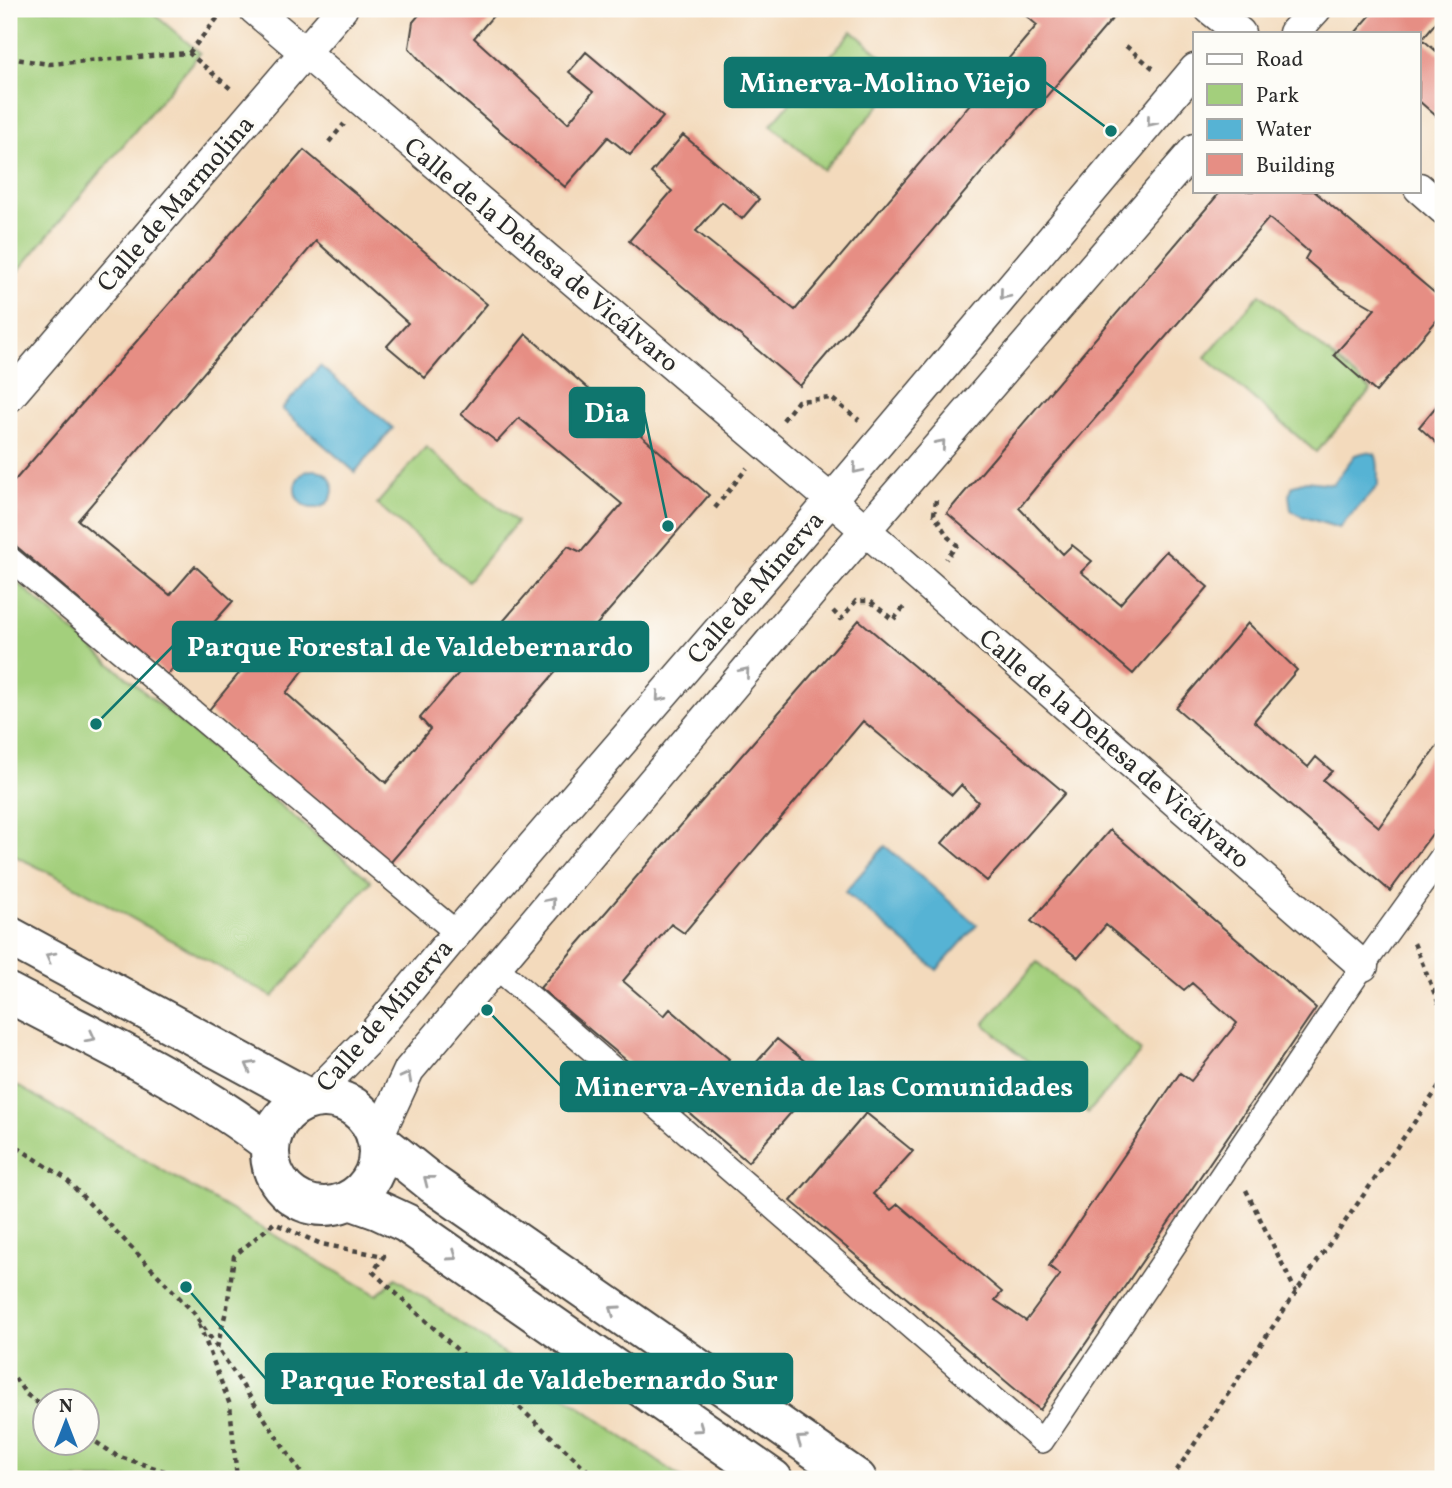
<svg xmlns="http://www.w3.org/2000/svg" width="1452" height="1488" font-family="Vollkorn,serif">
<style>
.green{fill:#a3cf7c;stroke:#677d54;stroke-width:2;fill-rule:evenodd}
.water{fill:#56b3d4;stroke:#406f80;stroke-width:2}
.building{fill:#e68e84}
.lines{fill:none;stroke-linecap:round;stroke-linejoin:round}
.pedestrian-casing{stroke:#494541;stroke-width:26}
.minor-casing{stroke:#494541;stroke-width:33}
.tertiary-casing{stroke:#494541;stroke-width:42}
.path{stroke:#494541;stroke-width:4.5;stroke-dasharray:5 5;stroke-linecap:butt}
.pedestrian{stroke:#fff;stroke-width:23}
.minor{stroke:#fff;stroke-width:30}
.tertiary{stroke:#fff;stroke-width:38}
.oneway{stroke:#a0a0a0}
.labels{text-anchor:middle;stroke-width:7;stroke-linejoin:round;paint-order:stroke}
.street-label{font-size:26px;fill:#2b2b2b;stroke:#fdfcf7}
.leader{fill:none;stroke:#0f766e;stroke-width:2.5}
.callout-dot{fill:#0f766e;stroke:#fdfcf7;stroke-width:2.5}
.callout{fill:#0f766e;stroke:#0f766e;stroke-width:2.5}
.callout-label{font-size:28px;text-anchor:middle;font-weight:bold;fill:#fff}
</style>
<rect width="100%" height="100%" fill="#fdfcf7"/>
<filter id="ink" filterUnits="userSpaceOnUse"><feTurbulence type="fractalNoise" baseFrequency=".0143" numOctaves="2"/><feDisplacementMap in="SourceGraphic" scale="14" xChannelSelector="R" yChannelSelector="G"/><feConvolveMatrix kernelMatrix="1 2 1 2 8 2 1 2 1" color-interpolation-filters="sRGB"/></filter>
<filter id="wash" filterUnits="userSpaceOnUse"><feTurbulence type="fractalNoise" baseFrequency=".00686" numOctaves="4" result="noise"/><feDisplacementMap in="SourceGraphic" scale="28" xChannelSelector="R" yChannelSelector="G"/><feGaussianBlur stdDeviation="1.57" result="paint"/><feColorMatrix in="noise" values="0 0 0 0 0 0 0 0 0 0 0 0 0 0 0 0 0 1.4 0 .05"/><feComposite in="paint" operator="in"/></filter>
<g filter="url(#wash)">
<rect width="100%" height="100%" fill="#f3dabc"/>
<!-- green -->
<path class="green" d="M9,9H148L200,53L9,282Z
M852,31L905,76L823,170L771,125Z
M1260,294L1371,390L1316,452L1205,357Z
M426,447L517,522L468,581L377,504Z
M9,575L101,656L371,881L273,997L58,877L9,853Z
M1037,962L1141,1051L1088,1113L984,1024Z
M9,1081L377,1295L396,1278L683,1479H9ZM88,1400V1442H46V1400Z"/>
<!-- water -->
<path class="water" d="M320,366L393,428L355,472L282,409Z
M1366,452L1375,454C1380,463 1377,475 1378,486L1339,528L1301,516L1291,510L1289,495L1293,485L1306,481L1333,484L1355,455Z
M295 489a19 19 0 1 1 38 0a19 19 0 1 1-38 0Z
M885,846L977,925L937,970L845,892Z"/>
<g id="blocks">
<!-- building -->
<path class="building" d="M424,9H499L474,38L568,123L593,92L569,72L586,52L663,117L630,155L608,137L565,187L429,70L409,48L413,22Z
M1018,9H1103L1113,18L800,386L629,241L672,191L651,173L683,135L759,199L742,219L722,202L696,231L795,310L1037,25Z
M1376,9H1443V14L1422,39L1443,57V122L1419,101V33H1355Z
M304,150L487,304L425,378L387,346L408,323L316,241L78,520L170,595L195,566L233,601L167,675L9,540V487Z
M1221,191H1314L1443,300V313L1376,392L1334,355L1375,309L1339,288L1305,259L1309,252L1269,218L1045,476L1019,508L1063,554L1072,545L1092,561L1081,572L1120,604L1166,551L1208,587L1133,674L947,513Z
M526,334L709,495L390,863L208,711L274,631L309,663L286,693L386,783L430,729L420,718L568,546L581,552L622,504L519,418L497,442L461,414Z
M1443,398V449L1419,427Z
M859,620L1065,793L987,881L942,843L978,802L961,785L952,795L863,721L684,933L671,924L623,981L664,1016L670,1009L729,1059L722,1068L740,1081L777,1039L823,1076L748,1162L540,988Z
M1248,623L1297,670L1254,721L1308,767L1316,757L1332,771L1323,780L1379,827L1443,738V819L1390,891L1176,708Z
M1110,830L1316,1008L1040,1410L791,1201L866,1113L913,1151L873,1194L891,1210L898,1204L1002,1292L995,1300L1026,1321L1060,1275L1049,1266L1180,1073L1191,1081L1237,1023L1192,983L1184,990L1106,925L1078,958L1031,921Z"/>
</g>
</g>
<g filter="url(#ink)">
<use href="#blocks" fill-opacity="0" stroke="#494541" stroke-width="2"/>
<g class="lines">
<defs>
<path id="pedestrian" d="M9,558L457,933
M496,967L1042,1441L1363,966L1443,855"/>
<path id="minor" d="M254,9L831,500L1363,966
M1210,9L1240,33
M1294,33L1316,9
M1419,188L1443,209
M9,397L342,9
M310,1099L366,1042L457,933L831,500L1195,69
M377,1139L409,1070L812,592L1195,149"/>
<path id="tertiary" d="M9,936L310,1099
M9,993C95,1039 194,1084 270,1144
M270 1152a54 54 0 1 1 108 0a54 54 0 1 1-108 0Z
M377,1139L433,1184L857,1479
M350,1200L378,1210L406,1223L773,1479"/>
</defs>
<!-- pedestrian casing -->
<use href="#pedestrian" class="pedestrian-casing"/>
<!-- minor casing -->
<use href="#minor" class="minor-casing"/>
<!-- tertiary casing -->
<use href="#tertiary" class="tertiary-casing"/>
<!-- path -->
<path class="path" d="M1126,46L1155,70
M189,53L224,10
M9,58L49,64L189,53L231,89
M329,142L344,124
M783,420L798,401L831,398L859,420
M936,500L934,514L948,537L957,545L946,559
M715,508L747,468
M833,611L841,619L856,601H870L893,620L905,606
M1414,943L1443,1014
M9,1142L65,1178L194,1313L305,1479
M1246,1190L1296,1292
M199,1324L230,1405L237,1479
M217,1348L227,1307L234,1256L274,1223L321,1244L384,1256L373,1272L597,1479
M9,1370L26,1394L46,1409
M88,1437L117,1456L171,1473L237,1477
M1171,1479L1296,1292L1443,1081"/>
<!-- pedestrian -->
<use href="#pedestrian" class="pedestrian"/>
<!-- minor -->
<use href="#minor" class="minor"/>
<!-- tertiary -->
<use href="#tertiary" class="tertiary"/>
</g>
<!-- one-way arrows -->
<defs><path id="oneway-chevron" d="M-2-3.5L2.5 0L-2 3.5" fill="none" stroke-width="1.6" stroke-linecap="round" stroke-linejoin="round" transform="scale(1.75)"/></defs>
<g class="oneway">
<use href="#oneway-chevron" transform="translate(1151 122) rotate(130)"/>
<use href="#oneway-chevron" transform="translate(1004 295) rotate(130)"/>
<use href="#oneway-chevron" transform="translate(941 444) rotate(-49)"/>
<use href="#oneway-chevron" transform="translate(857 469) rotate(130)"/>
<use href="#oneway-chevron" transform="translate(745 672) rotate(-50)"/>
<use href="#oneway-chevron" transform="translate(660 697) rotate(131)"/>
<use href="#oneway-chevron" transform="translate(551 902) rotate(-50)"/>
<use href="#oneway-chevron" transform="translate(50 957) rotate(-152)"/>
<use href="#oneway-chevron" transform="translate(91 1037) rotate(28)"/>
<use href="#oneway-chevron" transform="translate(250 1066) rotate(-151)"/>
<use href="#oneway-chevron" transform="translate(407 1077) rotate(-62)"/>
<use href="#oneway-chevron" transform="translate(428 1180) rotate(-142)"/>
<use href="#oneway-chevron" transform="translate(453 1256) rotate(35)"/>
<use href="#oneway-chevron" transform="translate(614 1310) rotate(-145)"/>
<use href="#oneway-chevron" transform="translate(699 1428) rotate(35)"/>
<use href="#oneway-chevron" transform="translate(801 1440) rotate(-145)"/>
</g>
</g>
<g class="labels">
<!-- street labels -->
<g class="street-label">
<text transform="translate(175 203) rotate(-49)" y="9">Calle de Marmolina</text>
<text transform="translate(542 254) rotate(40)" y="9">Calle de la Dehesa de Vicálvaro</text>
<text transform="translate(755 587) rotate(-49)" y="9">Calle de Minerva</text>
<text transform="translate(1115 748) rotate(41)" y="9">Calle de la Dehesa de Vicálvaro</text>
<text transform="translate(384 1015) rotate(-49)" y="9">Calle de Minerva</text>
</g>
</g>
<!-- callouts -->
<path class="leader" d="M1111 131L1045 82M668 526L644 412M96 724L173 646M487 1010L561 1086M186 1287L266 1379"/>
<g class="callout-dot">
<circle cx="1111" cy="131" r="7"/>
<circle cx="668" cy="526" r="7"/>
<circle cx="96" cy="724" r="7"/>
<circle cx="487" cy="1010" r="7"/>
<circle cx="186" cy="1287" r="7"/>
</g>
<g class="callout">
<rect x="725" y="58" width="320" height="49" rx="7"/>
<rect x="570" y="388" width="74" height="49" rx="7"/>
<rect x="173" y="622" width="475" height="49" rx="7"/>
<rect x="561" y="1062" width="526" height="49" rx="7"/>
<rect x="266" y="1354" width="526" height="49" rx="7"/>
</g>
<g class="callout-label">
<text x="885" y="92">Minerva-Molino Viejo</text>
<text x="607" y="422">Dia</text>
<text x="410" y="656">Parque Forestal de Valdebernardo</text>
<text x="824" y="1096">Minerva-Avenida de las Comunidades</text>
<text x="529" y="1389">Parque Forestal de Valdebernardo Sur</text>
</g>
<!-- margin -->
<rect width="1452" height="1488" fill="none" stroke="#fdfcf7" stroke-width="35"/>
<!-- legend -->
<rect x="1193" y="32" width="228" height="161" fill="#fdfcf7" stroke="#a9a8a5" stroke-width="2"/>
<rect x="1207" y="54" width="35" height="10" fill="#ffffff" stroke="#a9a8a5" stroke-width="2"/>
<text x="1256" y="66" font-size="21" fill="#2b2b2b">Road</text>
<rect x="1207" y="84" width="35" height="21" fill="#a3cf7c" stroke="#a9a8a5" stroke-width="2"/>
<text x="1256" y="102" font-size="21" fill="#2b2b2b">Park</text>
<rect x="1207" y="119" width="35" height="21" fill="#56b3d4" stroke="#a9a8a5" stroke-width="2"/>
<text x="1256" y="136" font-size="21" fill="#2b2b2b">Water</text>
<rect x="1207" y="154" width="35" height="21" fill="#e68e84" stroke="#a9a8a5" stroke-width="2"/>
<text x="1256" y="172" font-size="21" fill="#2b2b2b">Building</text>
<!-- north arrow -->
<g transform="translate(66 1422)"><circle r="33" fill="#fdfcf7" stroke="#a9a8a5" stroke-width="2"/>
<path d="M0-5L12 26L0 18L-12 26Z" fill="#1f6fb2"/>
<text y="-10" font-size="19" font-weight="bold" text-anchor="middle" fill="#2b2b2b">N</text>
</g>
</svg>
